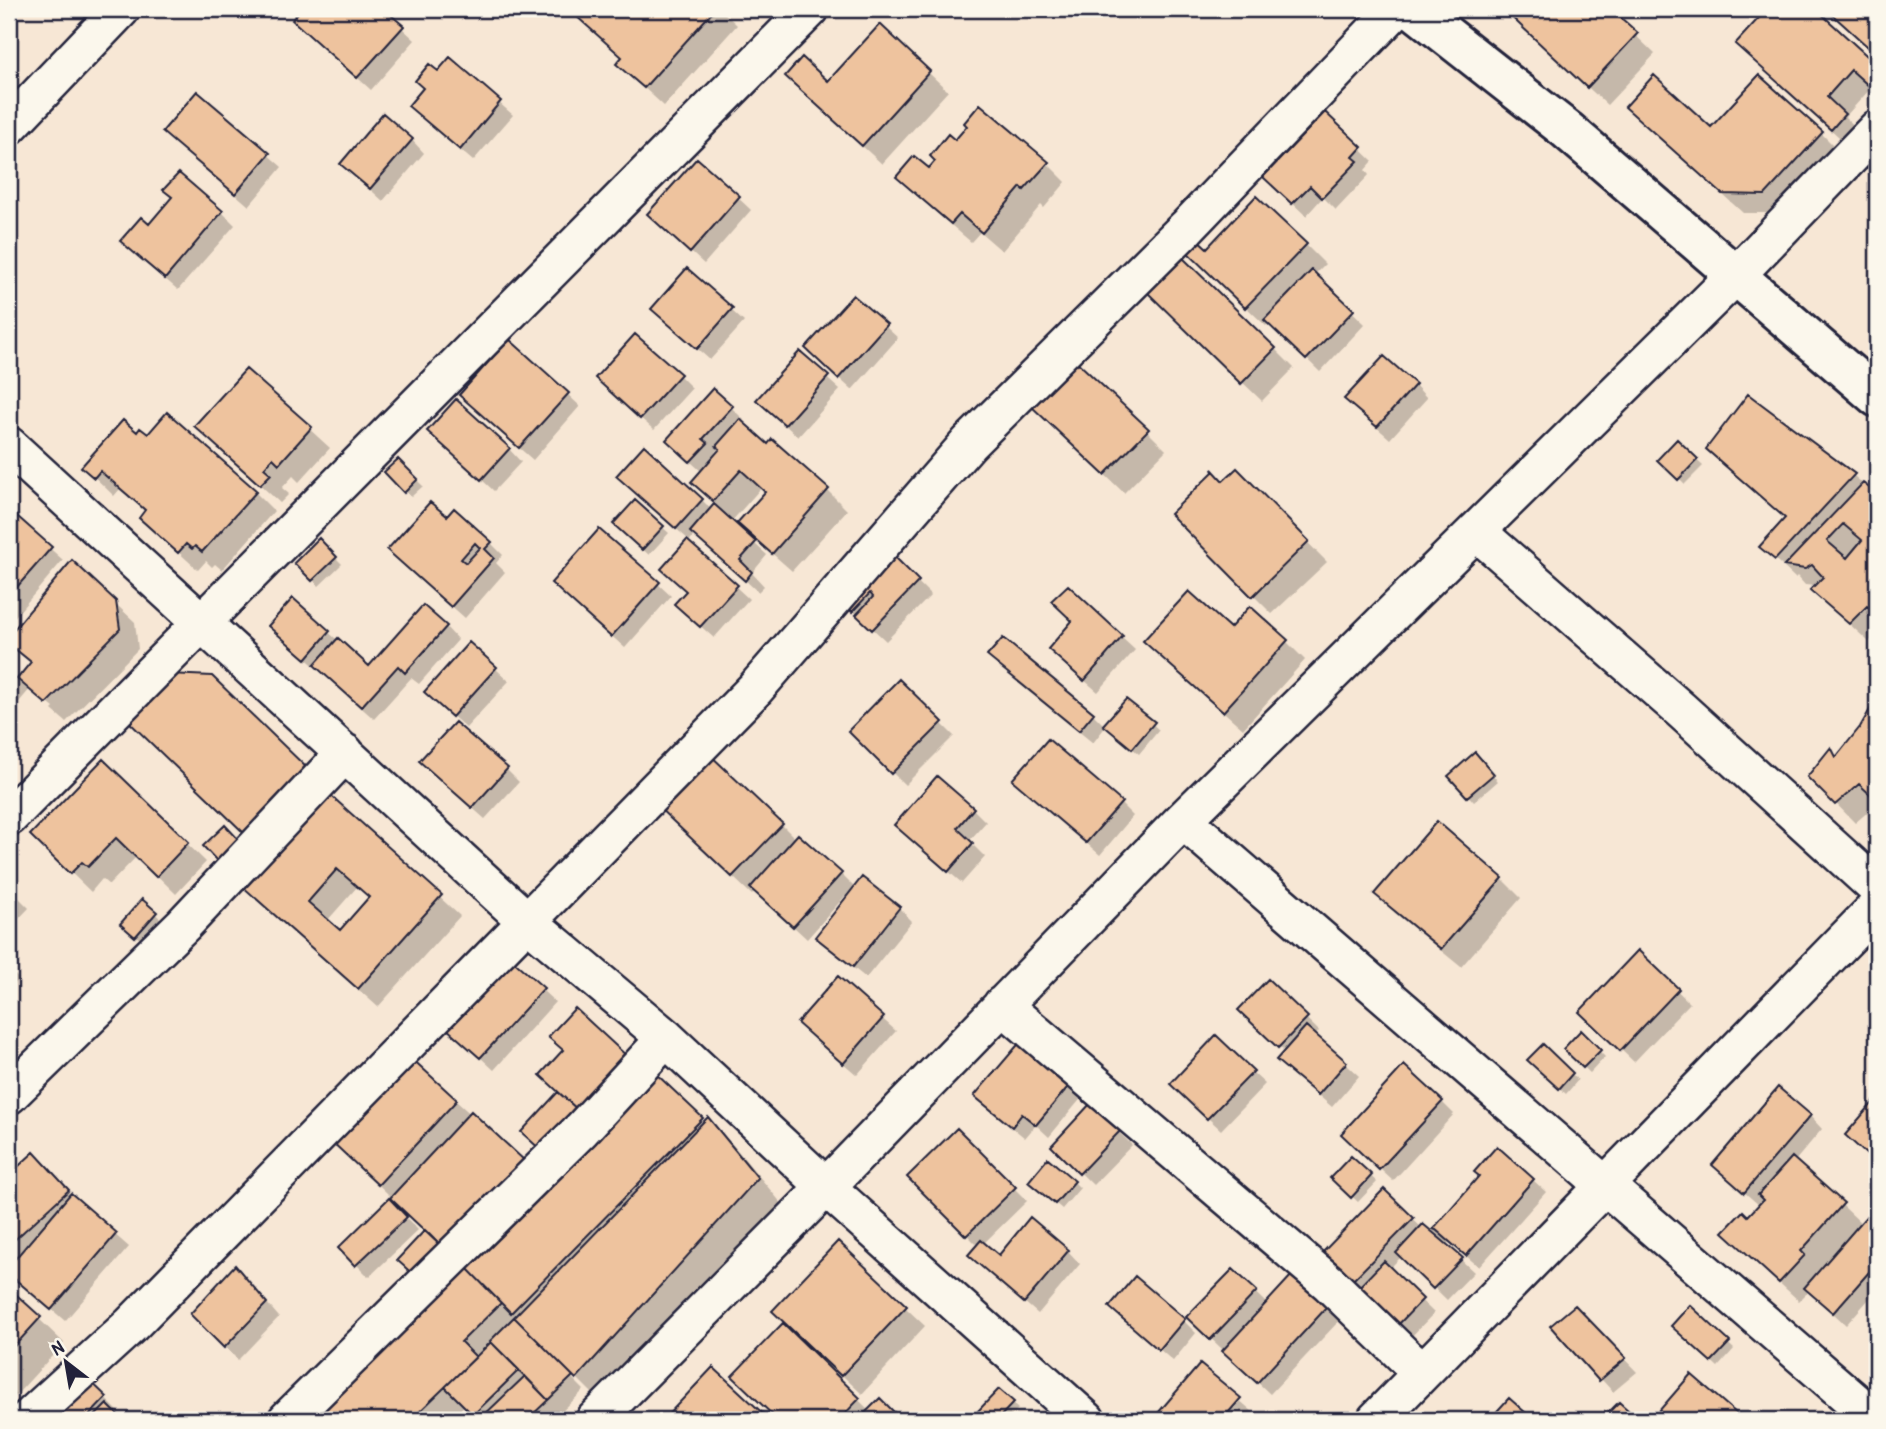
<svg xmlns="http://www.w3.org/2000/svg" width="1886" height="1429" font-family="'Patrick Hand',sans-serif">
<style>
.shadow{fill:#0003;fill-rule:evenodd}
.building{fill:#eec39e;stroke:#22223b;stroke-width:2;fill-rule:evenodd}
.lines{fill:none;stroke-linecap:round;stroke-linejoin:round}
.minor-casing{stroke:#22223b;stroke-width:42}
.major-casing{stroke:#22223b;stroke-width:44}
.minor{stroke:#fbf7ec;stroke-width:37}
.major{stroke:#fbf7ec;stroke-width:38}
</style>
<rect width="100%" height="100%" fill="#f7e7d5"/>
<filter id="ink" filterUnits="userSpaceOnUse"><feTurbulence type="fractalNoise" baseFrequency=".0143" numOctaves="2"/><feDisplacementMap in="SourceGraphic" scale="14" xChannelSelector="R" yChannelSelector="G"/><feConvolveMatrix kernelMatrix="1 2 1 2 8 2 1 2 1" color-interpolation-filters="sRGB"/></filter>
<g filter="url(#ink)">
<!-- shadow -->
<path class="shadow" d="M304,9H381L415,40L371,90L294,20Z
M584,9H720L737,25L664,106L618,64L623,58L578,15Z
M1504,9H1608L1655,54L1607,105Z
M1770,9H1813L1877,68V93L1871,88L1845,117L1863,134L1851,148L1738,44Z
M880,27L948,91L882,164L806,95L828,83Z
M450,60L513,115L473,161L423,118L438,74Z
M197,93L282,167L249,206L164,132Z
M1325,115L1373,161L1365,170L1369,175L1336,210L1323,197L1306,216L1265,177Z
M969,126L1047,163L1066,182L1044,208L1041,205L1002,251L980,232L971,242L917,196L898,177L929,171Z
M1647,126L1821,133L1840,152L1784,213H1743Z
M412,140L424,153L383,201L342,164Z
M698,160L751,210L704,264L662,226Z
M222,212L235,225L178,290L135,253L150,227Z
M1306,245L1325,264L1314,275L1365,324L1320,372L1269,322L1266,326L1206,269L1207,250Z
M853,297L898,338L852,390L820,361Z
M731,310L744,322L710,360L666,321Z
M1169,312L1275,349L1294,368L1262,401Z
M800,354L840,390L798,437L771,412Z
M246,371L330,448L299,482L293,476L282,488L289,494L280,503L196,426Z
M679,375L692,388L654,430L610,391Z
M1415,385L1427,398L1390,439L1359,412Z
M567,394L580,406L533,460L474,408Z
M1748,396L1854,476L1877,496V634L1869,642L1812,590L1816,586L1805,585L1797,576L1795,578L1762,547L1786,519Z
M731,407L744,420L741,423L768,446L828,491L847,510L792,571L759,542L767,493L761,488L731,522L767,555L752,573L764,586L758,592L695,534L688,543L749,599L714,638L689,616L687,592L663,569L689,540L631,489L702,500L712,510L716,504L693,482L702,472L681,453ZM720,447L722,450L718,455L715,452Z
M1053,425L1147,431L1166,450L1124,493Z
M137,435L255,492L274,511L222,570L215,564L212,567L206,561L198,570L141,518L146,512L120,489L114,496L84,467Z
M1677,442L1703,466L1685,484L1660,460Z
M442,443L509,449L521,462L494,491Z
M398,462L423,486L411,497L387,472Z
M1237,471L1327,562L1272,614L1172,514L1223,483Z
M635,503L669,533L649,555L621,530Z
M9,512L63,560L12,620L9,618Z
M447,518L491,543L503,555L496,563L505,572L465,618L402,562Z
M319,541L342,564L319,586L297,563Z
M892,557L931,595L886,641L846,604Z
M72,563L135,622L138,649L66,722L52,710L54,708L30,689L9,714V671L19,680L32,664L9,642V638Z
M658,584L671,596L625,648L566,595Z
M1068,588L1135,650L1098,692L1063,662L1074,621Z
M293,601L369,668L446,627L458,640L419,684L411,678L374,719L283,638Z
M1230,631L1286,641L1305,660L1243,729L1165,660Z
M1003,640L1093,714L1105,726L1127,701L1159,730L1139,754L1106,726L1093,743L1002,669L990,656Z
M469,644L509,681L466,728L439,704Z
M899,681L954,736L905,785L850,731Z
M1876,702L1877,804L1855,823L1810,777L1831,750L1838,757L1861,728Z
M1475,755L1498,781L1474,802L1450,776Z
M103,762L206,862L176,894L137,856L109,885L102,879L91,892L32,835Z
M506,769L519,782L485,819L434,774Z
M1014,780L1120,803L1133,816L1100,855Z
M327,794L460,916L378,1007L264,905ZM357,887L370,898L340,933L327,921Z
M973,809L986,822L969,841L985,857L962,883L909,838Z
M677,824L782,825L796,839L841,874L855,888L862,879L899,908L912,921L866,978L830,949L817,937L847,898L845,896L807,939L755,891L752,895Z
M1502,879L1521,898L1461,967L1395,913L1376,894Z
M9,888L29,908L9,929Z
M142,902L161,919L142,941L123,924Z
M1638,953L1690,1003L1634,1062L1581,1012Z
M9,969L19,979L9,990Z
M838,979L896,1031L857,1075L812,1036Z
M1268,981L1319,1031L1315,1036L1359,1076L1332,1107L1291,1072L1285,1052L1253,1022Z
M542,990L555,1002L494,1070L454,1033Z
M1581,1032L1605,1057L1590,1073L1565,1049Z
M1022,1043L1083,1096L1049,1137L1036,1125L1025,1138L990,1109Z
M1543,1047L1578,1080L1566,1094L1530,1060Z
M652,1072L705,1123L708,1120L733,1145L782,1204L602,1403L536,1337L534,1340L584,1390L553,1420H480L465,1405L449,1420H313L385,1346L426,1231L351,1158L456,1101L524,1162Z
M1252,1072L1265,1084L1221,1130L1185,1097Z
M1442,1102L1454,1114L1393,1181L1356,1147Z
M1091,1106L1132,1145L1093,1185L1053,1146Z
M1810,1116L1822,1129L1795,1161L1862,1224L1877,1207V1290L1846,1325L1809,1291L1799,1301L1745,1251L1748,1219L1760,1206L1727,1177Z
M957,1131L1027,1201L983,1244L999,1257L1068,1251L1080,1264L1038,1314L970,1255L978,1246L910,1177Z
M34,1155L80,1204L129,1247L65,1321L9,1272V1177Z
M1351,1158L1377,1182L1358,1202L1333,1178Z
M1482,1176L1533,1180L1546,1192L1479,1267L1450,1242L1445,1245L1474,1272L1447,1300L1402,1256L1389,1269L1434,1313L1407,1341L1323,1254L1384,1192L1422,1228L1431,1233Z
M1074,1182L1080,1188L1062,1209L1036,1187Z
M390,1201L418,1230L369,1277L340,1248Z
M838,1244L925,1326L862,1394L794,1330Z
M1233,1271L1267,1304L1293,1278L1339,1321L1270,1394L1188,1317Z
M247,1280L279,1317L238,1360L192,1314Z
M9,1290L64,1343L9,1403Z
M1575,1308L1637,1372L1613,1392L1553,1326Z
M1690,1308L1734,1349L1718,1367L1673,1326Z
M1124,1319L1183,1320L1196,1333L1173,1361Z
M783,1326L870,1411L880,1401L899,1420H779L734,1376Z
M1200,1366L1253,1412L1245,1420H1155Z
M713,1370L767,1420H666Z
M83,1377L118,1411L115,1415L121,1420H41Z
M1691,1377L1742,1420H1656L1655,1419Z
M999,1391L1018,1409L1008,1420H988L980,1412Z"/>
<!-- building -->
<path class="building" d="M301,9H384L404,26L357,78L292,20Z
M581,9H715L644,88L616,64L622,57L575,15Z
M1503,9H1611L1638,33L1587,88Z
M1767,9H1816L1877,65V79L1870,87L1851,70L1827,97L1845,114L1831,130L1735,44Z
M1826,9H1877V55Z
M880,24L930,71L862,146L785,76L802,57L828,81Z
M450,57L501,101L460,150L408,106L423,88L415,81L429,64L438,71Z
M1654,75L1711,127L1759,75L1823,132L1765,195L1722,194L1625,107Z
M197,91L270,153L235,194L162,132Z
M980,104L1049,162L1024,190L1021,187L982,233L960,214L951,224L896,177L914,156L929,168L935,161L930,156L948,134L955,140L967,126L964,123Z
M1325,112L1362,147L1353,157L1358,161L1322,198L1310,186L1292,204L1263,177Z
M383,113L413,139L370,189L340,164Z
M697,158L740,196L690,253L647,214Z
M179,173L223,211L165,279L120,241L141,217L149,224L172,197L163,190Z
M1256,196L1307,244L1245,308L1185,250L1196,238L1207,248Z
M1182,257L1276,348L1241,384L1148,293Z
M687,268L733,308L697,349L651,309Z
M1312,270L1354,310L1306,360L1264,320Z
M853,295L887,324L838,379L805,348Z
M635,334L681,374L640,419L595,378Z
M509,339L569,393L519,448L459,395Z
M800,351L829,376L785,425L756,400Z
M1384,356L1416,384L1377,427L1344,399Z
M1075,360L1149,429L1104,475L1031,406Z
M246,369L312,427L279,464L273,458L264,468L271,474L260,485L194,426Z
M713,388L733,406L703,439L708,443L690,462L666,440Z
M1748,394L1855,474L1775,560L1759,547L1785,518L1706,449Z
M456,399L510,448L481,480L427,431Z
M167,412L257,491L202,552L195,546L192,549L186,544L178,553L139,518L145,510L100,471L94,478L81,467L123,420L137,432L140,428L148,434Z
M740,419L768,444L772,439L829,489L772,554L737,523L765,492L741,470L713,501L691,482L720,449L716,446Z
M1677,439L1698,459L1678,480L1657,460Z
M644,445L703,499L676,529L616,476Z
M398,459L418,479L404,493L384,472Z
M1237,468L1309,541L1252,597L1170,514L1213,472L1212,469L1223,481Z
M1863,483L1877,494V612L1867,606L1849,624L1810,590L1823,577L1812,565L1805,569L1784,566ZM1843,524L1862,540L1847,558L1827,541Z
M635,500L664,526L642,550L613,524Z
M430,502L447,516L454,508L492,542L485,549L494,558L451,607L387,550ZM475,543L480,548L466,563L461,559Z
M714,504L756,542L740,560L752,572L745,581L690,532Z
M9,509L52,547L9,596Z
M599,529L660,582L611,637L551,583Z
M319,538L337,557L312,581L294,563Z
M687,540L738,585L700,627L674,604L686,591L661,569Z
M892,554L919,581L872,630L856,615L873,597L870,593L852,612L844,604Z
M72,560L116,601L120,629L46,704L17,679L31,662L9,644V635Z
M1068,585L1123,636L1084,681L1048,649L1072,621L1051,601Z
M1189,591L1230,628L1250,606L1288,640L1223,712L1143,641Z
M293,598L330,631L306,659L268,626Z
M423,605L447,626L405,673L398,666L361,707L314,665L338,638L369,666Z
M1003,638L1094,713L1079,731L987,656Z
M469,642L497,667L452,717L424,692Z
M169,674L212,676L308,769L245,834L126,719Z
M899,679L943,722L891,774L848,731Z
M1126,699L1155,722L1132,749L1103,725Z
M1876,699L1877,801L1859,784L1835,805L1807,777L1831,747L1836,757L1860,727Z
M455,722L508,768L472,808L419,761Z
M1048,739L1122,802L1086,843L1012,780Z
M707,752L783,824L732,877L656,805Z
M1475,752L1494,774L1467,797L1448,776Z
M103,759L189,842L156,877L116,838L88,867L82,862L70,874L30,835Z
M937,776L974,808L957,828L973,843L948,872L894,825Z
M327,792L442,895L358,989L242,886ZM337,869L369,897L340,930L308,902Z
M1437,821L1503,878L1441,949L1374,894Z
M225,825L239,840L217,861L203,846Z
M798,834L842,873L793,927L750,888Z
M862,877L900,907L853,967L815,937Z
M142,899L157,912L135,937L120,924Z
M1638,950L1679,989L1620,1051L1579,1012Z
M502,951L544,988L480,1058L438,1021Z
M838,976L884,1017L843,1064L797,1023Z
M1268,979L1308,1017L1278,1048L1238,1010Z
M575,1008L629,1058L579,1111L540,1075L563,1050L548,1037Z
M1306,1026L1347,1062L1318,1095L1276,1060Z
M1581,1030L1601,1050L1583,1068L1563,1049Z
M1216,1035L1254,1071L1207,1119L1170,1084Z
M1022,1040L1072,1082L1036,1125L1022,1114L1012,1127L974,1096Z
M1543,1044L1573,1073L1559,1089L1527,1060Z
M408,1055L457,1100L378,1185L329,1139Z
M1404,1065L1443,1101L1379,1170L1341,1134Z
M652,1070L703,1118L511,1313L458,1259Z
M1778,1087L1811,1115L1744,1193L1712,1165Z
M558,1092L579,1111L542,1151L521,1132Z
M1877,1098V1164L1845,1135Z
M1091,1103L1120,1131L1079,1174L1051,1146Z
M471,1111L525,1161L443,1248L390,1198Z
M708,1117L758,1178L576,1379L514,1317Z
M957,1128L1016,1187L966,1236L907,1177Z
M1497,1146L1534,1179L1466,1256L1436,1230L1433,1229L1479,1176L1474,1172Z
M34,1152L69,1190L9,1245V1175Z
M1351,1156L1372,1175L1351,1198L1330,1178Z
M1792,1157L1844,1203L1801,1251L1805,1255L1779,1283L1723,1232L1743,1211L1748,1216L1763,1200L1758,1195Z
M1048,1158L1075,1181L1055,1204L1028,1182Z
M1384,1189L1414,1218L1350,1283L1321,1254Z
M71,1193L117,1233L51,1310L9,1274V1266Z
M389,1198L407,1217L355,1266L338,1248Z
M1877,1204V1263L1833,1313L1804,1288Z
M1030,1217L1069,1250L1024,1303L968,1255L981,1240L999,1255Z
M1423,1224L1463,1258L1433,1289L1396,1253Z
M425,1230L443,1248L416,1277L397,1260Z
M838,1241L907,1306L841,1376L772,1311Z
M458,1259L501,1303L461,1342L476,1357L411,1420H310Z
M1384,1261L1423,1299L1394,1329L1355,1291Z
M235,1265L267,1303L224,1348L190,1314Z
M1233,1269L1257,1291L1210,1340L1186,1317Z
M1292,1275L1327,1307L1257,1383L1222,1351Z
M1135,1276L1185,1319L1159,1350L1109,1307Z
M9,1288L41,1317L9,1352Z
M1575,1305L1626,1358L1599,1381L1550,1326Z
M1690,1305L1730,1342L1711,1362L1671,1326Z
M514,1317L573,1376L548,1400L490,1341Z
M783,1323L860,1398L839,1420H778L732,1376Z
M491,1342L519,1370L473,1415L445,1387Z
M1200,1364L1241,1398L1222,1420H1152Z
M713,1367L770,1420H663Z
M83,1374L107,1397L85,1420H38Z
M1691,1374L1744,1420L1652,1419Z
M525,1376L548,1400L527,1420H479Z
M999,1389L1014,1402L997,1420H985L977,1412Z
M880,1398L902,1420H858Z
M1509,1398L1534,1420H1489Z
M1619,1402L1639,1420H1601Z
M107,1404L123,1420H91Z"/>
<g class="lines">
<defs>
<path id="minor" d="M9,126L121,9
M9,446L527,921L666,1038L826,1187L1086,1420
M1476,531L1681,710L1877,888
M9,817L810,9
M1183,820L1876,1420
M1002,1005L1329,1283L1421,1372
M9,1095L184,924L345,753
M27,1420L131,1325L755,689L969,443L1187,227L1396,9
M287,1420L582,1129L666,1038
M595,1420L826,1187L1183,820L1737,274L1877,129
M1376,1420L1877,907"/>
<path id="major" d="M1413,9L1567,130L1877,397"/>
</defs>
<!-- minor casing -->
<use href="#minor" class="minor-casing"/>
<!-- major casing -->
<use href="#major" class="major-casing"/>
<!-- minor -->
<use href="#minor" class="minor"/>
<!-- major -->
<use href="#major" class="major"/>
</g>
</g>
<!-- margin -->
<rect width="1886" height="1429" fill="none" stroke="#fbf7ec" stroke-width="35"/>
<rect x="18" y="18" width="1851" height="1394" fill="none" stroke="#22223b" stroke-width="2.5" filter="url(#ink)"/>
<!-- north arrow -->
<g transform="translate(66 1362) rotate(329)" stroke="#fbf7ec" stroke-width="5" paint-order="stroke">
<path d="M0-5L12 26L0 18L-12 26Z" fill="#22223b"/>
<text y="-10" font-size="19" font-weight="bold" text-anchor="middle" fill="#22223b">N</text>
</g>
</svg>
